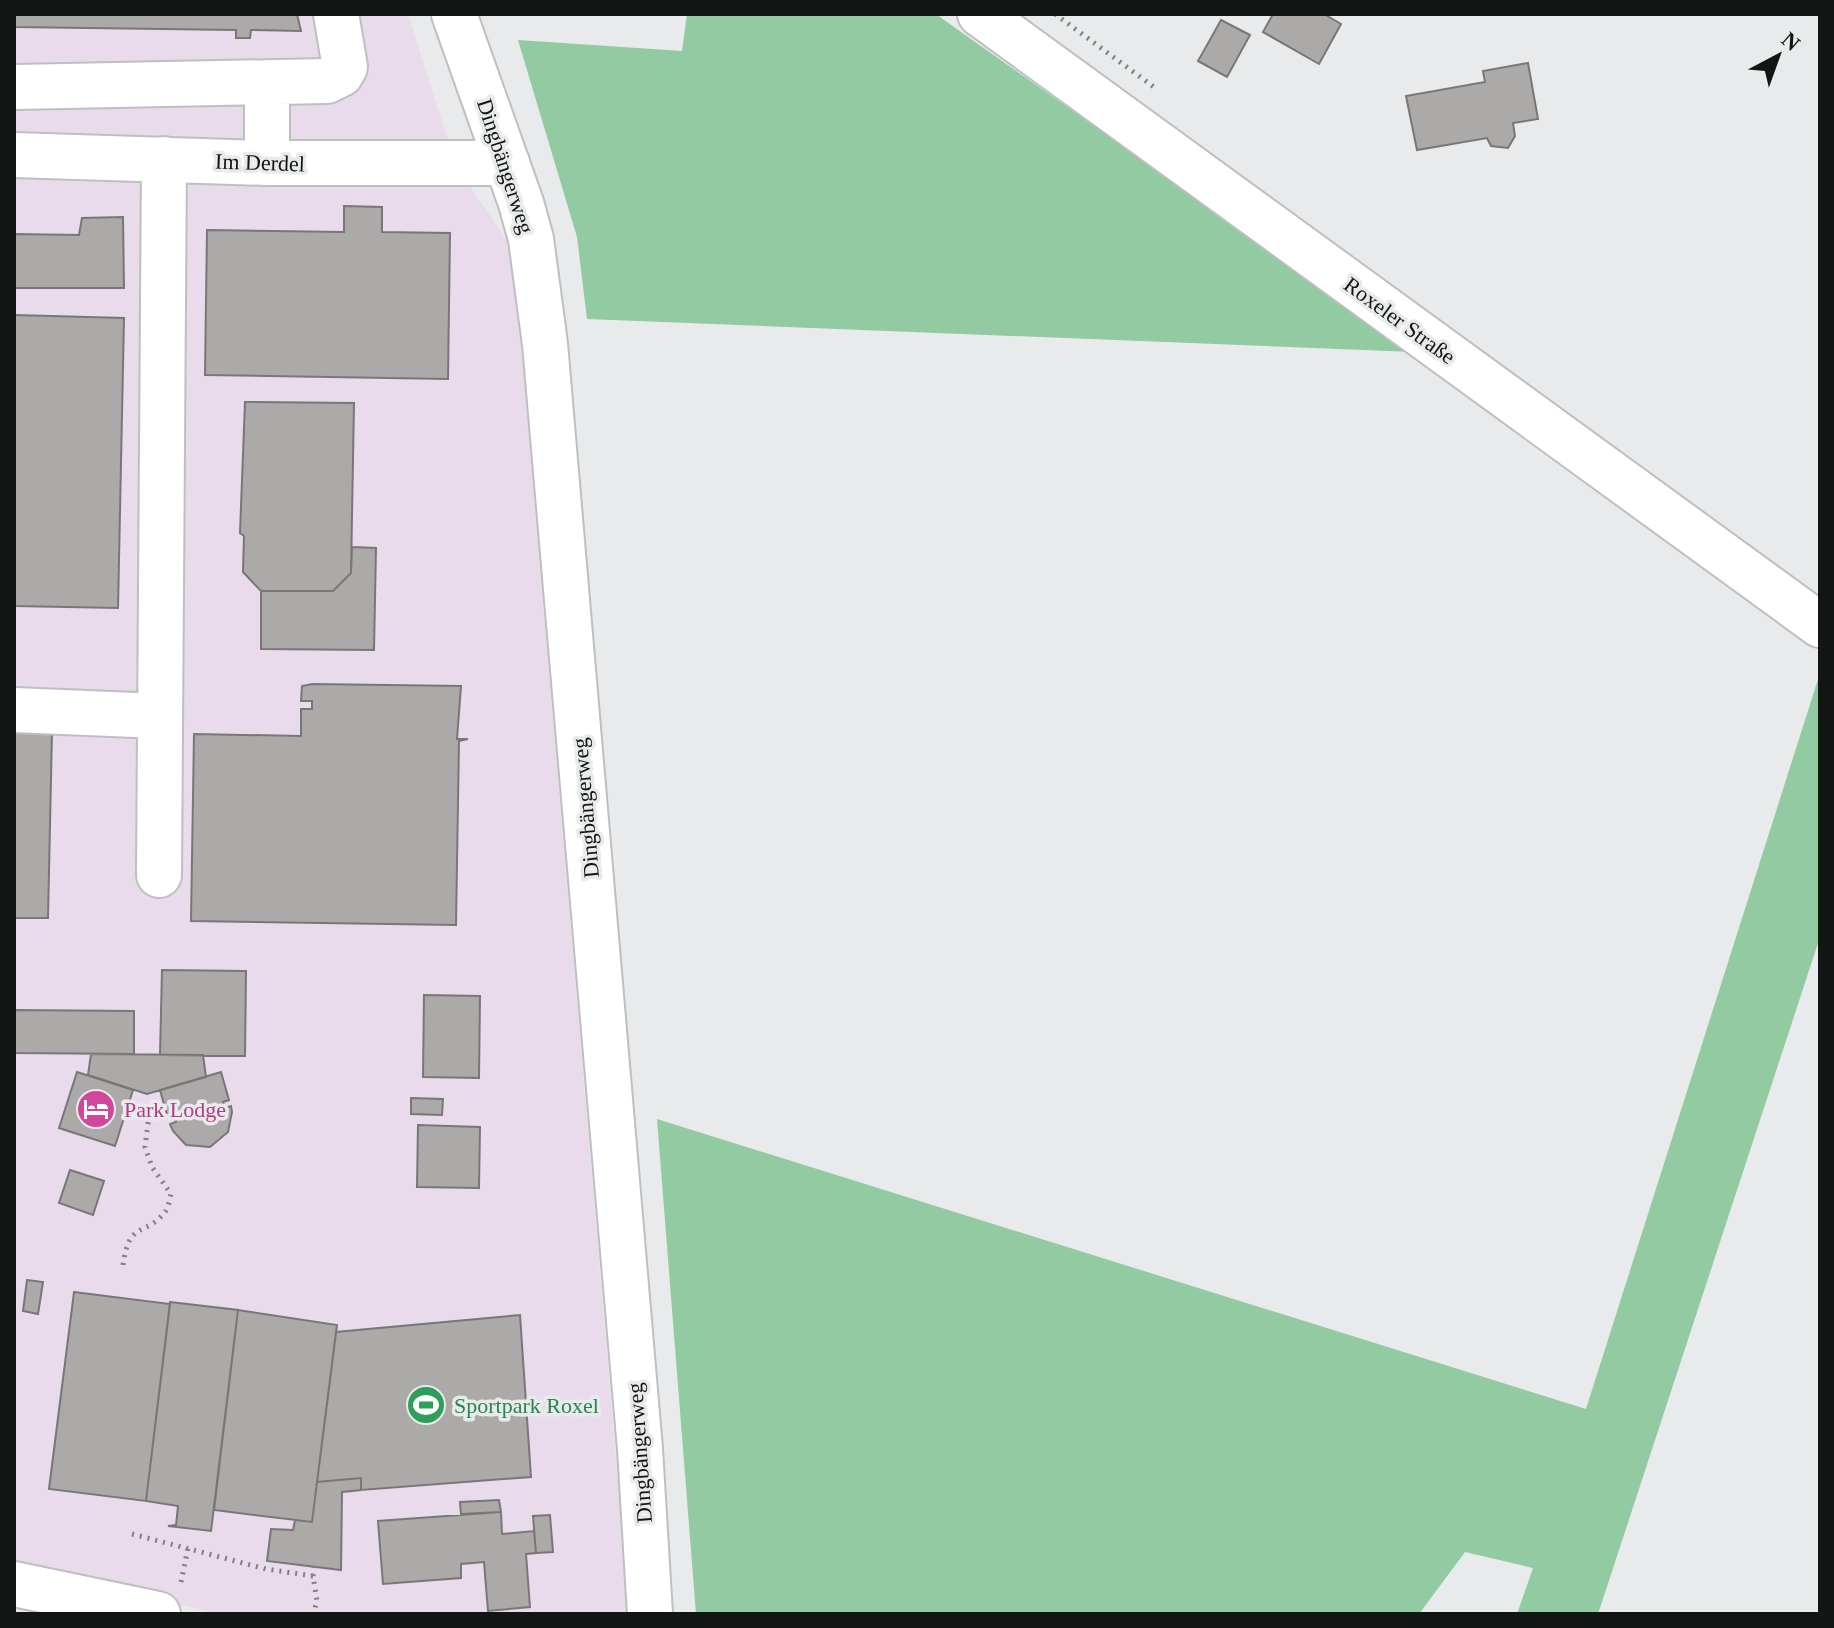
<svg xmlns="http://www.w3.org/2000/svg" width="1834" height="1628" font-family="Georgia,serif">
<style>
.industrial{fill:#e9daec}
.green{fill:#92caa1}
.building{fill:#acaaa9;stroke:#797776;stroke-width:2}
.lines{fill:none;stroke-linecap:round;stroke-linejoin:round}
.minor-casing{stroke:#bebfc1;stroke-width:48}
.major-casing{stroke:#bebfc1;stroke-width:48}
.path{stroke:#7f8181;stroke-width:5;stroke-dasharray:2 6;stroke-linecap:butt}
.minor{stroke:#fff;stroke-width:44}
.major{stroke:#fff;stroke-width:44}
.labels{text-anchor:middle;stroke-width:7;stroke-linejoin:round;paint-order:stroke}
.street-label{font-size:22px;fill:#131414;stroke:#e8eaeb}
.hotel-label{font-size:22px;fill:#b23c85;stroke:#e8eaeb;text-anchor:start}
.leisure-label{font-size:22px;fill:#27864d;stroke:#e8eaeb;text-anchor:start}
</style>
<rect width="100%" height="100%" fill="#e8eaeb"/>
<!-- industrial -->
<path class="industrial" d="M14,14H408L456,166L513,249L629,1614H220L14,1565Z"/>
<!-- green -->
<path class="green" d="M687,14L937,15L1414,352L587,319L577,237L518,40L682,51Z
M1820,673V937L1598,1614H1517L1533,1568L1465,1552L1419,1614H696L657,1119L1586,1409Z"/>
<!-- building -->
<path class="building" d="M14,14H297L301,31L251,30L250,38H236V30L14,27Z
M1273,14H1324L1341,24L1319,64L1263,32Z
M1221,20L1250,35L1227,77L1198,61Z
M1528,63L1538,119L1513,123L1515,136L1508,148L1491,146L1487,138L1417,150L1406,96L1485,82L1483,71Z
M344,206L382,207V232L450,233L448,379L205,375L207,230L344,232Z
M123,217L124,288H14V234L79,235L82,218Z
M14,315L124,318L118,608L14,606Z
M245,402L354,403L351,573L333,591H261L243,572L244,536L240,533Z
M352,547L376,548L374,650L261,649V591H333L351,573Z
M312,684L461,686L457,739H468L459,741L456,925L191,921L194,734L301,736V709H312V701H301L302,686Z
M14,732H52L48,918H14Z
M162,970L246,971L245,1056L160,1055Z
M424,995L480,996L479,1078L423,1077Z
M14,1010L134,1011V1054L14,1053Z
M91,1054L203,1055L206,1077L147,1094L88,1075Z
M77,1072L133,1090L115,1146L59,1128Z
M221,1072L229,1100L223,1102L225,1108L231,1106L232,1112L228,1132L210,1147L186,1145L173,1131L170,1124L176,1122L174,1117L168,1118L160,1090Z
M411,1098L443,1099L442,1115L411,1114Z
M418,1125L480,1127L479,1188L417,1187Z
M70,1170L104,1181L93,1215L59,1203Z
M27,1280L43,1282L38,1314L23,1311Z
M74,1292L170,1304L146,1501L49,1489Z
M170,1302L238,1310L211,1531L168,1526L176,1525L178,1506L146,1501Z
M238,1310L337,1325L312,1522L214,1510Z
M520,1315L531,1477L361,1490V1478L317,1482L336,1332Z
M361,1478V1490L342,1492L341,1570L267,1561L271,1529L293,1530L295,1520L312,1522L317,1482Z
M499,1500L501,1512L461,1514L460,1502Z
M501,1512L502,1534L534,1531L536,1553L526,1554L530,1607L488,1611L484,1562L461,1564V1578L383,1584L378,1521Z
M550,1515L553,1552L536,1553L533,1516Z"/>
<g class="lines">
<defs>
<path id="minor" d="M267,82V163
M14,87L327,81L341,74L345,67L336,14
M14,155L267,163H507
M14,710L160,716
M159,875L164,159
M14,1584L158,1614"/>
<path id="major" d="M454,14L521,203L531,239L545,344L640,1449L650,1614
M980,14L1820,625"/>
</defs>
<!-- minor casing -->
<use href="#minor" class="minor-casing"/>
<!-- major casing -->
<use href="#major" class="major-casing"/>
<!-- path -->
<path class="path" d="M1055,14L1158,90
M123,1265C129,1219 146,1237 165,1212C168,1208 170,1199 171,1194L152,1167L145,1147L151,1101
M132,1534L266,1569L313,1576L317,1601L313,1614
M313,1576L314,1566
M181,1582L188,1548"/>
<!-- minor -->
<use href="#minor" class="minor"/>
<!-- major -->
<use href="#major" class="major"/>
</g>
<!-- icons -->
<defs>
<symbol id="hotel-disc" viewBox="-11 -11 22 22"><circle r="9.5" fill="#d1479c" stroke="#e8eaeb"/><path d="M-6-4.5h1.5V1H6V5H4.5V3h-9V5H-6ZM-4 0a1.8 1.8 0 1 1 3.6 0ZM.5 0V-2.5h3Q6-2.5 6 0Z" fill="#fff"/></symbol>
<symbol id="stadium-disc" viewBox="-11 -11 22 22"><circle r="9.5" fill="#2e9e5b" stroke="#e8eaeb"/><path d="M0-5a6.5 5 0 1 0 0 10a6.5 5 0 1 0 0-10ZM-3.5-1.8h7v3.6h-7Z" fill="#fff"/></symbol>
</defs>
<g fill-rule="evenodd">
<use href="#hotel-disc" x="74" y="1087" width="44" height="44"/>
<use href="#stadium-disc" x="404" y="1383" width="44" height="44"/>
</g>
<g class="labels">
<!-- street labels -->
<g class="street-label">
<text transform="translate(260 162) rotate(2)" y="8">Im Derdel</text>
<text transform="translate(506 166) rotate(72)" y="8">Dingbängerweg</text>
<text transform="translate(1400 320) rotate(36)" y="8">Roxeler Straße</text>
<text transform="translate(585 808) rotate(-95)" y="8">Dingbängerweg</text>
<text transform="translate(639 1453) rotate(-94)" y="8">Dingbängerweg</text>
</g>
<!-- hotel labels -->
<g class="hotel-label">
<text x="124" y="1117">Park Lodge</text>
</g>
<!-- leisure labels -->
<g class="leisure-label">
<text x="454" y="1413">Sportpark Roxel</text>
</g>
</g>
<!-- border -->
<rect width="1834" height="1628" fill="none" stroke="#131414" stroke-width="32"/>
<!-- north arrow -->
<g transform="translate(1778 56) rotate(41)" stroke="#e8eaeb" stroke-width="6" paint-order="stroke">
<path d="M0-6L14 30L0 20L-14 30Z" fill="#131414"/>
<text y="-12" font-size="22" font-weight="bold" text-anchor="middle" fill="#131414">N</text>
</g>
</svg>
